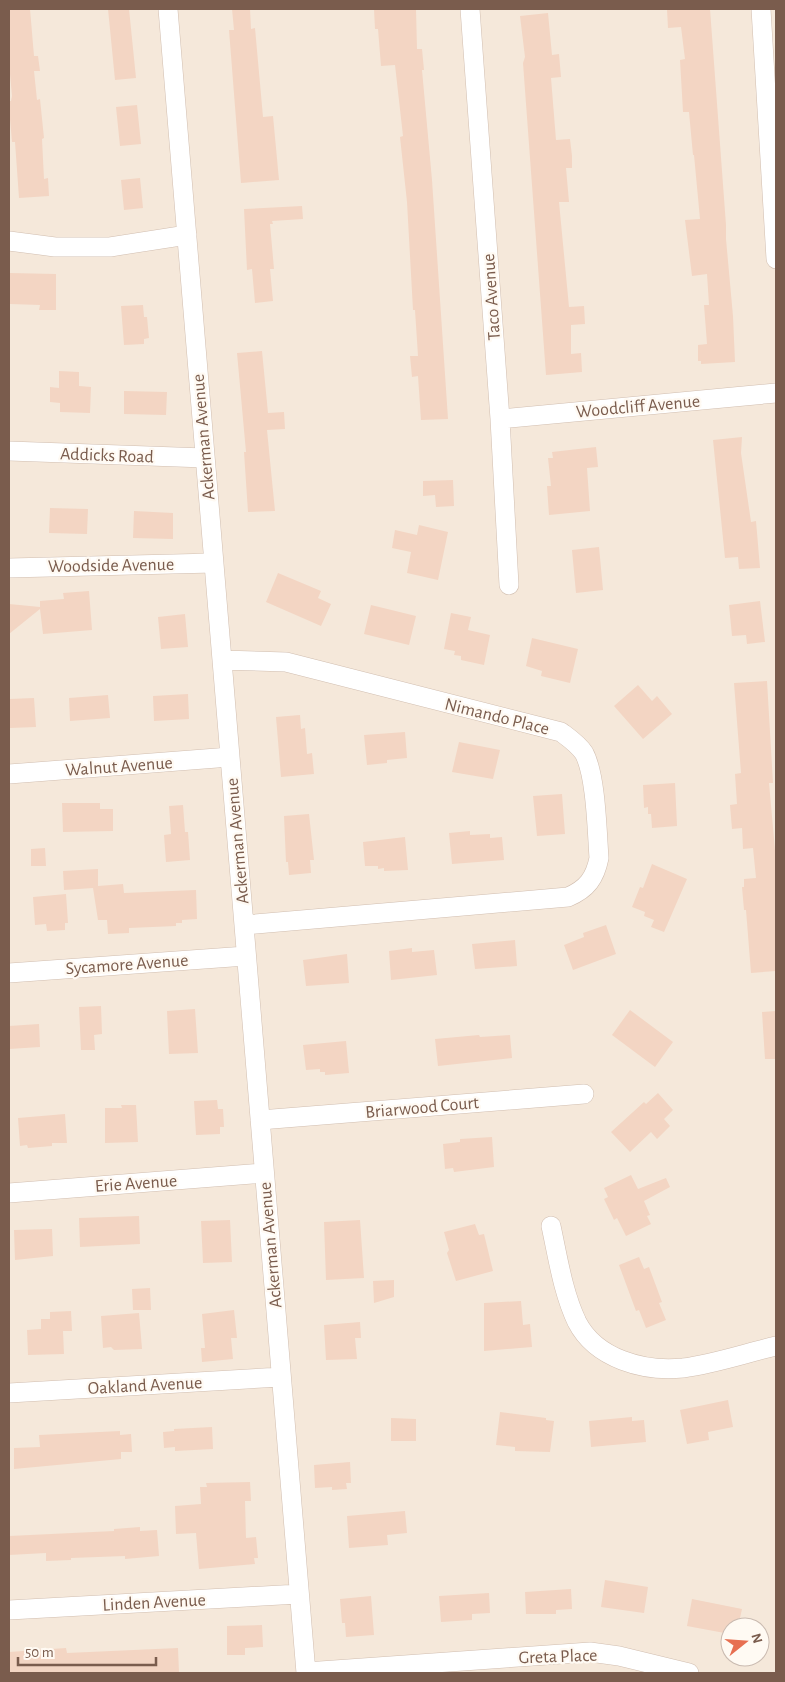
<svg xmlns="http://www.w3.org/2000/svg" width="785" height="1682" font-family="'Alegreya Sans',sans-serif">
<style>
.residential{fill:#f5e8da;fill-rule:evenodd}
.building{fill:#f3d5c3}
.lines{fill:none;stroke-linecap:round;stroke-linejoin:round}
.minor-casing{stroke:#d1beb0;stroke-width:20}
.minor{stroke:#fff;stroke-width:19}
.labels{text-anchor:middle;stroke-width:4.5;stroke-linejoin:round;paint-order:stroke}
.street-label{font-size:18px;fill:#7a5c4d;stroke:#fffaf3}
</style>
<rect width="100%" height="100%" fill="#fdf6ec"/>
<!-- residential -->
<path class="residential" d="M9,9H776V1673H9ZM730,1627H760V1657H730Z"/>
<!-- building -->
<path class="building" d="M9,9H30L34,56H38L40,71H34L37,100L40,99L44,138L42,139L44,179L48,178L49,196L19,198L15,142H12L9,108V101H11L12,96L9,63Z
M108,9H129L136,78L115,80Z
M232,9H250L251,29L255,28L263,117L273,116L279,180L241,183L229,30H234Z
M374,9H416L417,49H422L424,70H422L432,180L448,419L421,420L418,376L412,377L410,356H418L415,310H413L407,202L400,137L403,136L395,65L381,66L378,29H375Z
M667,9H710L726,225V239L733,316L735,362L701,364V361H698V345L707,344L704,305H709L707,274L692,276L685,220L700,219L694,155H693L689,112H683L680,60L685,59L681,27L668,28Z
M548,13L552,55L559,54L561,77L551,78L556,140L570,139L572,156V168H566L569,202H559L569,307L584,306L585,324L571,325V354L581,353L582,372L546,375L523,63L525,57L520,16Z
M137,105L141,144L120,146L116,107Z
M140,178L143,208L124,210L121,180Z
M302,206L303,219L272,221L273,224H270L274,269H270L273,301L255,303L252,269L247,270L244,209Z
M10,273L56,274V310H39L40,305L10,304Z
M143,305L144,317H147L149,338L144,339V344L124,345L121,306Z
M262,351L268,413L284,412L285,429L267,430L275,511L248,512L244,452H246L237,353Z
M59,371L79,372V386L91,387L90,413L60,412V403L50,402V387L59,388Z
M124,391L167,392L166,415L124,414Z
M742,437L741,453L751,522L756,521L760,568L739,569L738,557L725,558L713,440Z
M596,447L598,467L587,468L590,511L549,515L547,486H551L548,458H553L552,452Z
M453,480L454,506L436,507L435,495L423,496V481Z
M50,508L88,509L87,534L49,533Z
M134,511L173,513V539L133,538Z
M419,525L448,532L438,580L407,573L411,552L392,548L395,530L417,535Z
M599,547L603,590L576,593L572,550Z
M278,573L321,591L318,598L331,604L321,626L266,602Z
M89,591L92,630L43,634L40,609L9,634V604L40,607V601L64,599L63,593Z
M760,601L765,642L747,644L746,635L732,636L729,605Z
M371,605L416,616L409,645L364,634Z
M451,613L471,617L468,630L490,635L484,665L461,660V656L454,655L455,651L444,649Z
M185,614L188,647L161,649L158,617Z
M532,638L578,649L570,683L541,676L542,671L526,666Z
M767,681L773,783H769L776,861V971L751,973L746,910H744L742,887H744V879L756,878L753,848L743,849L742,828L732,829L730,805L737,804L735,774L741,773L734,683Z
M638,685L652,701L657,696L672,714L643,739L614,706Z
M188,694L189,719L154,721L153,696Z
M108,695L110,718L70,721L69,698Z
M34,698L36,727L10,728L9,699Z
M300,715L301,729L305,728L307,754L312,753L314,774L281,777L276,717Z
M405,732L407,758L387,760V763L367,765L364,735Z
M459,742L500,750L493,779L452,772Z
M675,783L677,826L652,828L651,814H648V807L644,808L643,785Z
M562,794L565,834L537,836L533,796Z
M62,803H100V809H113V831L63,832Z
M183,805L185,832H188L190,860L166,862L164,835L171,834L169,806Z
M309,814L314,860H310L311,873L289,875L288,862H286L284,816Z
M470,831V835L490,834V838L502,837L504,860L452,864L449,833Z
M405,837L408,870L384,871V868L378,869V866H365L363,842Z
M45,848L46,866H31V849Z
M652,864L687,879L664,932L651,927L654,920L644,916L645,912L632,907L640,887L643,888Z
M98,869V886L123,884L124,893L196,890L197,919L182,920V923H176V926L129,928V933L108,934L107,920H98L93,888L64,890L63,871Z
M66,894L68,923H65V930L47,931L46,924L35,925L33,897Z
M606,925L616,954L573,970L564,945L584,937L583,933Z
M515,940L517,966L475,969L472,944Z
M412,948V952L434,950L437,975L391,980L389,951Z
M347,954L349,983L306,986L303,960Z
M101,1006L102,1034L94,1035L95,1050H81L79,1007Z
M195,1009L198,1053L169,1054L167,1011Z
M630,1010L673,1042L655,1067L612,1035Z
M776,1011V1059H765L762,1012Z
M39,1024L40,1047L9,1049V1026Z
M479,1035L480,1037L510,1035L512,1058L438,1066L435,1039Z
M346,1041L349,1073L325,1075V1072H320V1069L306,1070L303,1045Z
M658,1093L673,1110L664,1119L670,1126L657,1139L651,1132L630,1152L611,1132L644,1102L646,1104Z
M217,1100L218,1109H223L224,1127H220V1134L196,1135L194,1101Z
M121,1105H136L138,1142L105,1143V1108H122Z
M65,1114L67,1143H52V1146L28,1148L27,1145L20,1146L18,1118Z
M492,1137L494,1167L454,1172L453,1168L445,1169L443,1144L460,1142V1139Z
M631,1175L638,1189L666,1178L670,1187L644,1201L650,1215L647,1216L651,1224L626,1236L617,1218L614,1220L604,1199L608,1197L604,1188Z
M139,1216L140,1244L80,1247L79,1218Z
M230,1220L232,1262L203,1263L201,1221Z
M360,1220L364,1278L326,1280L324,1222Z
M475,1224L479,1235L484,1234L493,1271L456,1281L447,1253L449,1250L444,1232Z
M52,1229L53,1256L15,1260L14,1230Z
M639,1257L644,1269L649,1267L662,1302L659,1303L666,1320L646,1328L639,1310L636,1311L619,1265Z
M394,1280V1297L374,1303L373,1281Z
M150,1288L151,1310H133L132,1289Z
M521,1301L523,1325L530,1324L532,1347L484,1351V1303Z
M234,1310L237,1338H231L233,1359L202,1362L201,1348H205L202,1314Z
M71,1311L72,1331H63L64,1354L28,1355L27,1330L41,1329V1319H50V1312Z
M139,1313L142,1349L114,1350L111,1347L103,1348L101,1316Z
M360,1322L361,1338H355L357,1359L326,1360L324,1325Z
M728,1400L733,1427L708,1432L709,1440L687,1444L680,1410Z
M500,1412L546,1418V1420L554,1421L550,1452L515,1451V1447L496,1445Z
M632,1417V1421L644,1420L646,1442L591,1447L589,1421Z
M391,1418L416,1419V1441H391Z
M212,1427L213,1449L175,1451V1447L164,1448L163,1432L174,1431V1429Z
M120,1431V1435L131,1434L132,1452H121V1459L14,1469V1448L40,1447L39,1435Z
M350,1462L351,1483H346L347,1489L332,1490V1487L315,1488L314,1465Z
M250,1482L251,1501H245L246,1538L256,1537L258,1558H254L255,1564L199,1569L196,1533L176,1534L175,1506L201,1504L200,1487H207L206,1483Z
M405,1511L407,1533L387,1535L388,1545L349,1548L347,1516Z
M140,1527V1531L157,1530L159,1556L125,1559V1556L71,1558V1560L46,1561V1553L9,1555V1536L114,1531V1529Z
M605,1580L648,1587L644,1613L601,1607Z
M571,1589L572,1609L556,1610V1614H526L525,1592Z
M489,1593L490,1613L472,1614V1620L441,1622L439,1596Z
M371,1596L374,1635L346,1637L345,1623H342L340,1599Z
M692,1599L742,1609L738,1627H730V1634L687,1626Z
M262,1625L263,1647L245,1648V1655H227V1626Z
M66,1648L67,1653L178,1648L179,1673H9V1652Z"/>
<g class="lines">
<defs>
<path id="minor" d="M168,9L306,1673
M470,9L500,419L509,585
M761,9L776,259
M9,241L55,247H110L187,235
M500,419L776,393
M9,451L205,458
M9,568L214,563
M222,660L286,662L561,732C569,738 578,744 584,753C596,775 597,831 599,858C595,878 587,889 568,897L244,925
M9,774L230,757
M9,973L246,956
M260,1120L584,1094
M9,1193L264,1173
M551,1226C558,1258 563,1293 577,1322C596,1359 644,1372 683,1368C714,1364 746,1353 776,1346
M9,1393L281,1377
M9,1610L299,1594
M306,1672L590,1652L619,1656L689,1673"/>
</defs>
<!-- minor casing -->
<use href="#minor" class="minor-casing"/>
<!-- minor -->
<use href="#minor" class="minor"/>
</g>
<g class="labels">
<!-- street labels -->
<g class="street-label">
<text transform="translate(491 297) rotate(-94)" y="6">Taco Avenue</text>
<text transform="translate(638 406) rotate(-5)" y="6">Woodcliff Avenue</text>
<text transform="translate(203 437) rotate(-95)" y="6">Ackerman Avenue</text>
<text transform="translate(107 455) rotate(2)" y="6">Addicks Road</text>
<text transform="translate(111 565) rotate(-1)" y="6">Woodside Avenue</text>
<text transform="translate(497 716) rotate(14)" y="6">Nimando Place</text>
<text transform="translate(119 766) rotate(-4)" y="6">Walnut Avenue</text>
<text transform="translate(237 841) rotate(-95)" y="6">Ackerman Avenue</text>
<text transform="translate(127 964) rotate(-4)" y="6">Sycamore Avenue</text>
<text transform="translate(422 1107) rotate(-5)" y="6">Briarwood Court</text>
<text transform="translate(136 1183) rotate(-4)" y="6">Erie Avenue</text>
<text transform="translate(270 1245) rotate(-95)" y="6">Ackerman Avenue</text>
<text transform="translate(145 1385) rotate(-3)" y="6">Oakland Avenue</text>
<text transform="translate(154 1602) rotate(-3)" y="6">Linden Avenue</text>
<text transform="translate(558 1656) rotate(-2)" y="6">Greta Place</text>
</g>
</g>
<!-- border -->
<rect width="785" height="1682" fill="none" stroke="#7a5c4d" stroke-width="20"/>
<!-- north arrow -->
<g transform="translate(745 1642) rotate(73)"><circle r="24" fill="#fffaf3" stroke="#cabbb1"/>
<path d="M0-4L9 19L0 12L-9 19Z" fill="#e76f51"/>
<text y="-8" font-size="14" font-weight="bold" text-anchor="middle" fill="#7a5c4d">N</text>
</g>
<!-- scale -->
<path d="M18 1657v8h138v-8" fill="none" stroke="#7a5c4d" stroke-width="2.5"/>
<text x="25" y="1657" font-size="15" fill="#7a5c4d" stroke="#fffaf3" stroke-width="4" paint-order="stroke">50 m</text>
</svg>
